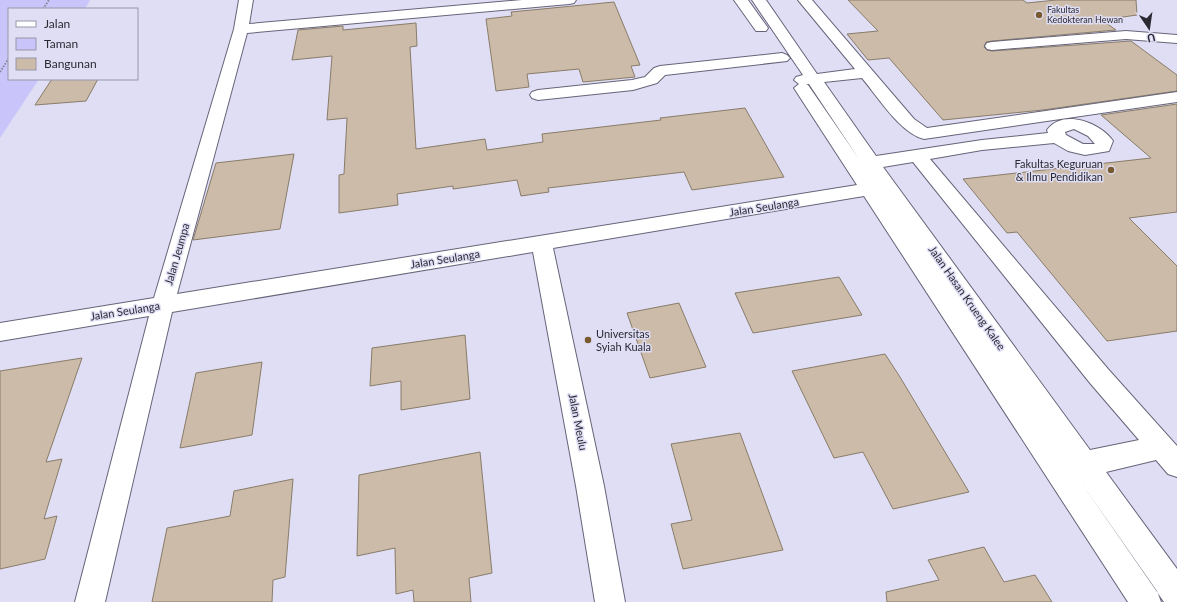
<svg xmlns="http://www.w3.org/2000/svg" width="1177" height="602" font-family="Lato,sans-serif">
<style>
.green{fill:#c9c4fa}
.building{fill:#cbbba8;stroke:#897c69}
.lines{fill:none;stroke-linecap:round;stroke-linejoin:round}
.minor-casing{stroke:#666478;stroke-width:2}
.path{stroke:#868595;stroke-width:2;stroke-dasharray:1.5 1.5;stroke-linecap:butt}
.minor{fill:#fff;fill-rule:evenodd}
.poi-dot{fill:#785a2e;stroke:#dfdef5;stroke-width:1.5}
.labels{text-anchor:middle;stroke-width:3;stroke-linejoin:round;paint-order:stroke}
.far-poi-label{font-size:9px;fill:#2b2a33;stroke:#dfdef5;text-anchor:start}
.poi-label{font-size:11px;fill:#2b2a33;stroke:#dfdef5;text-anchor:end}
.street-label{font-size:11px;fill:#2b2a33;stroke:#dfdef5}
</style>
<rect width="100%" height="100%" fill="#dfdef5"/>
<!-- green -->
<path class="green" d="M0,0H90L85,9H9V79H39L0,138Z"/>
<!-- building -->
<path class="building" d="M848,0H1023L1027,3L1056,0H1136L1137,15L1102,20L1116,30L992,41L986,42L984,47L987,50L992,51L1131,41L1177,75V91L1043,110L943,120L889,58L868,60L847,34L878,31Z
M614,2L640,65L631,66L635,77L583,82L579,69L527,74L529,87L496,91L486,19L512,16L511,12Z
M416,23L417,46L410,47L416,149L485,139L487,150L543,142L542,134L661,120L660,118L745,108L784,177L692,190L684,172L548,188L549,192L521,196L517,180L453,189V186L397,194L398,205L339,213V175L344,174L347,118L327,120L332,56L292,60L298,30L343,26V30Z
M52,79H98L86,101L35,105Z
M1177,104V212L1129,218L1177,266V331L1107,341L1017,232L1007,233L963,179L1151,158L1101,115Z
M294,154L280,229L193,240L216,163Z
M839,277L862,315L753,333L735,293Z
M679,303L706,367L650,378L627,313Z
M465,335L470,399L401,410V381L370,386L372,348Z
M885,354L900,377L969,492L893,509L863,452L834,458L792,371Z
M82,358L46,462L62,459L44,519L57,516L45,559L0,569V371Z
M262,362L252,435L180,448L196,373Z
M740,433L783,550L683,569L671,524L692,520L671,444Z
M480,452L492,573L469,578L471,602H414L413,590L396,594L395,548L357,556L359,475Z
M293,479L285,577L273,580L272,602H152L167,528L230,516L234,491Z
M984,547L1004,582L1035,575L1052,602H887L886,592L939,580L928,560Z"/>
<g class="lines">
<defs>
<path id="minor" d="M239,0H253L249,24L522,0H576L574,3L569,4L247,33L177,294L857,185L794,88L799,84L794,80L796,77L803,75L752,0H766L817,74L855,69L798,0H812L914,119L927,128L1177,92V102L924,139C900,133 878,97 862,78L824,82L876,156L982,140L1048,133L1047,130C1063,108 1101,123 1113,141L1109,151L1085,155L1068,151L1054,143L982,150L930,159L1108,369L1177,446V477L1168,474L1156,460L1106,472L1177,569V602H1164L1078,478L1157,591L1161,602H1128L864,196L553,248L604,486L625,602H595L576,486L533,252L172,312L105,602H75L149,316L0,341V323L154,298L234,29ZM806,84H809L859,159L808,85ZM1074,129L1088,136L1095,144H1083L1066,135L1065,132ZM913,162L1090,383L1139,440L1090,450L883,167Z
M734,0H748L768,28L766,31H756Z
M1126,31L1177,35V43L1126,39L992,50L987,49L985,46L987,43L992,42Z
M782,53L787,55L790,58L787,61L665,75L657,83L633,90L538,100L532,98L530,95L532,92L538,90L632,80L645,77L654,68L660,66Z"/>
</defs>
<!-- minor casing -->
<use href="#minor" class="minor-casing"/>
<!-- path -->
<path class="path" d="M43,9L49,0
M0,72L9,58"/>
<!-- minor -->
<use href="#minor" class="minor"/>
</g>
<!-- markers -->
<g class="poi-dot">
<circle cx="1039" cy="15" r="4"/>
<circle cx="1111" cy="170" r="4"/>
<circle cx="588" cy="340" r="4"/>
</g>
<g class="labels">
<!-- far-poi labels -->
<g class="far-poi-label">
<text x="1047" y="13">Fakultas<tspan x="1047" dy="10">Kedokteran Hewan</tspan></text>
</g>
<!-- poi labels -->
<g class="poi-label">
<text x="1103" y="168">Fakultas Keguruan<tspan x="1103" dy="13">&amp; Ilmu Pendidikan</tspan></text>
<text x="596" y="338" text-anchor="start">Universitas<tspan x="596" dy="13">Syiah Kuala</tspan></text>
</g>
<!-- street labels -->
<g class="street-label">
<text transform="translate(764 207) rotate(-9)" y="4">Jalan Seulanga</text>
<text transform="translate(177 254) rotate(-74)" y="4">Jalan Jeumpa</text>
<text transform="translate(445 259) rotate(-9)" y="4">Jalan Seulanga</text>
<text transform="translate(967 298) rotate(55)" y="4">Jalan Hasan Krueng Kalee</text>
<text transform="translate(125 311) rotate(-9)" y="4">Jalan Seulanga</text>
<text transform="translate(578 422) rotate(79)" y="4">Jalan Meulu</text>
</g>
</g>
<!-- legend -->
<rect x="8" y="8" width="130" height="72" fill="#dfdef5" stroke="#9796a7"/>
<rect x="16" y="21" width="20" height="6" fill="#ffffff" stroke="#9796a7"/>
<text x="44" y="28" font-size="12" fill="#2b2a33">Jalan</text>
<rect x="16" y="38" width="20" height="12" fill="#c9c4fa" stroke="#9796a7"/>
<text x="44" y="48" font-size="12" fill="#2b2a33">Taman</text>
<rect x="16" y="58" width="20" height="12" fill="#cbbba8" stroke="#9796a7"/>
<text x="44" y="68" font-size="12" fill="#2b2a33">Bangunan</text>
<!-- north arrow -->
<g transform="translate(1149 28) rotate(167)" stroke="#dfdef5" stroke-width="3" paint-order="stroke">
<path d="M0-3L7 15L0 10L-7 15Z" fill="#2b2a33"/>
<text y="-6" font-size="11" font-weight="bold" text-anchor="middle" fill="#2b2a33">U</text>
</g>
</svg>
